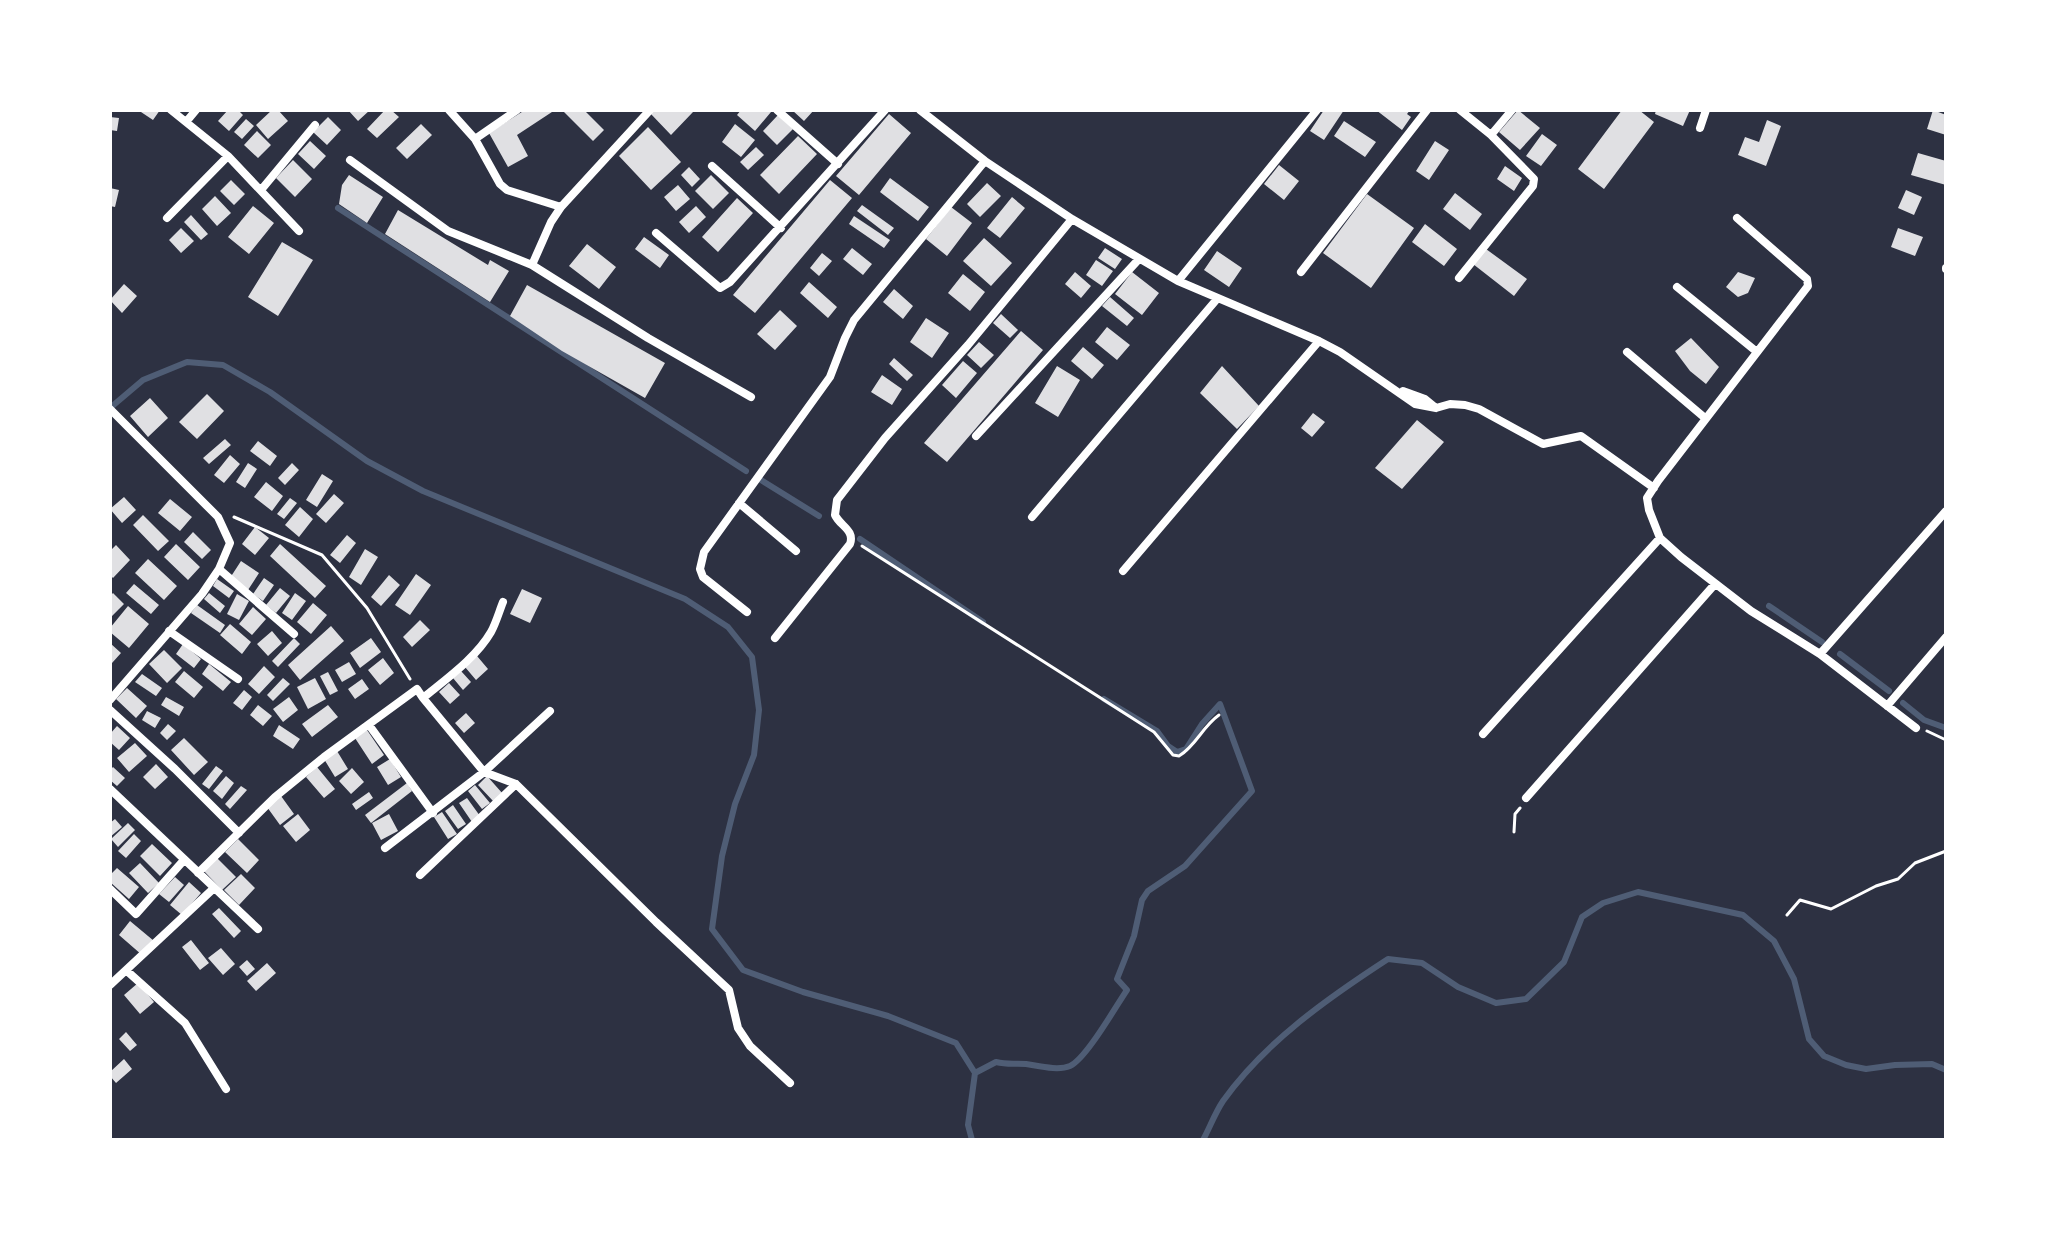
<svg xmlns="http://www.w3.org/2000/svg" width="2056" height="1250" font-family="Commissioner,sans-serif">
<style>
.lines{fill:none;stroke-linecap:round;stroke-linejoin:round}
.stream{stroke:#4f5d75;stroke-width:6}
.building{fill:#e0e0e3}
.path{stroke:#fff;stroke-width:3}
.minor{stroke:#fff;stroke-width:8}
</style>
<rect width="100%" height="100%" fill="#2d3142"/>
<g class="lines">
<!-- stream -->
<path class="stream" d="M338,208L746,471
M110,408L143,380L187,362L223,365L270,392L367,461L423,491L685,599L728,627L752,657L759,710L754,755L735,804L722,856L712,929L743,970L803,992L888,1016L956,1043L975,1073L968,1125L972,1140
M761,480L819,516
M860,539L983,622
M1769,606L1822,642
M1840,654L1889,691
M1903,703L1924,720L1946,728
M975,1073L996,1062C1008,1065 1015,1063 1026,1064C1039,1066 1058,1071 1070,1066C1086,1059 1116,1006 1127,990L1117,979L1134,936L1142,900L1148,891L1185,866L1252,791L1220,704L1202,724L1186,749L1177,752L1168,746L1157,731L1104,699
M1203,1140C1210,1127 1215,1113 1223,1101C1265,1042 1328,998 1388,959L1422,963L1458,987L1496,1003L1526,999L1564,962L1582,917L1603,903L1638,892L1743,915L1774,941L1794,979L1809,1039L1824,1056L1846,1065L1866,1069L1895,1065L1932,1064L1946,1070"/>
</g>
<!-- building -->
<path class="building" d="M138,110H160L153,120Z
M228,110H238L243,115L229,131L218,121Z
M272,110H278L288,121L268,139L256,125Z
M348,110H370L358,121Z
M385,110H391L399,117L377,138L367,129Z
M525,110H555L517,135L528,156L508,167L489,133Z
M562,110H584L604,130L593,141Z
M654,110H691L693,112L671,135L650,113Z
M741,110H768L771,112L755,131L737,115Z
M792,110H814L804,121Z
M1324,110H1344L1324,140L1310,131Z
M1376,110H1410L1407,114L1411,117L1402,130Z
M1518,110L1540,128L1520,150L1499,132Z
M1622,110H1639L1654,122L1604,189L1578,169Z
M1656,110H1690L1683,126L1655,114Z
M1933,110L1946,115V135L1927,129Z
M889,114L911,133L859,195L836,176Z
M778,115L793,129L777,145L763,131Z
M110,117L119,118L117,131L110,130Z
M328,117L341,130L327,145L313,132Z
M246,119L254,126L242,139L234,132Z
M1767,120L1781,126L1766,166L1738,155L1745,137L1759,142Z
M1344,121L1376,142L1365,157L1334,136Z
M421,124L432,135L407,159L396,148Z
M735,124L755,140L741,157L722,142Z
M648,127L681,162L651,190L619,156Z
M257,131L271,145L258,158L244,145Z
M1542,134L1557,145L1541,166L1526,156Z
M798,136L817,154L779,194L760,175Z
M310,141L326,156L314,169L298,154Z
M1435,141L1449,150L1429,180L1416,171Z
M756,147L764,155L748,170L740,162Z
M1918,153L1946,161V185L1911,175Z
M293,160L312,179L295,197L276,178Z
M1279,165L1299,181L1284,200L1264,184Z
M1505,166L1522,178L1514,191L1497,179Z
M689,167L700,179L692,187L681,175Z
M349,175L383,197L367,223L339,204L342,185Z
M711,175L729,193L713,209L695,191Z
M890,178L929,207L918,221L880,192Z
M231,180L245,194L234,205L220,191Z
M830,180L852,198L755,313L733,295Z
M987,183L1001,196L980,217L967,204Z
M678,185L690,199L676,211L664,197Z
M110,188L119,190L115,207L110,206Z
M1906,190L1922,197L1914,215L1898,208Z
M1455,193L1482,214L1470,230L1443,209Z
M1367,194L1414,228L1371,288L1323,253Z
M215,196L231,213L217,226L202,209Z
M1012,197L1025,208L1000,238L987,228Z
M737,198L753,213L718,252L702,237Z
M862,205L894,228L888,235L857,211Z
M253,206L274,223L249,254L228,237Z
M696,206L706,217L689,233L679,222Z
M951,207L972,223L947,256L926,239Z
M398,210L488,265L490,260L509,271L490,302L385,234Z
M191,215L208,234L201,240L184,222Z
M854,216L890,240L884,248L849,224Z
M1425,224L1457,249L1444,266L1412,242Z
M181,228L194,241L181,253L169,240Z
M1898,228L1923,237L1915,256L1891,247Z
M644,237L669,255L660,268L635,249Z
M984,238L1012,263L991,286L963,261Z
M282,242L313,260L278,316L248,297Z
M587,244L616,267L599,289L569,266Z
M852,248L872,264L863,275L843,259Z
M1105,248L1122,259L1115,269L1098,258Z
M1486,249L1527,279L1514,296L1473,264Z
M1217,251L1242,268L1229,287L1204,270Z
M822,253L832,261L819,276L810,268Z
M1096,260L1113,271L1102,286L1086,275Z
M1075,272L1091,286L1081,298L1065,284Z
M1132,272L1159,293L1142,315L1115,294Z
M1738,272L1755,278L1748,293L1738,297L1726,287Z
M963,274L985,292L970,311L948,293Z
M809,282L837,307L828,318L800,293Z
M124,284L137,296L122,313L110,300Z
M527,285L665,363L645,398L562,351L510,316Z
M894,289L913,306L903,319L883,302Z
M1110,297L1134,318L1127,326L1102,306Z
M780,310L797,326L775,350L757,334Z
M1001,314L1018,330L1010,338L993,323Z
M926,318L949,333L932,358L910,342Z
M1107,327L1130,345L1117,360L1095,342Z
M1021,331L1043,350L947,462L924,443Z
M1691,338L1719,367L1706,384L1690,371L1675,351Z
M979,342L994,355L981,368L967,355Z
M1083,347L1104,365L1092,379L1071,361Z
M894,358L913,375L907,381L889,364Z
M963,361L977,373L956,398L942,385Z
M1057,366L1080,380L1058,417L1035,403Z
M1222,366L1259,406L1237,429L1200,393Z
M882,375L902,389L892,405L871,392Z
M207,394L224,411L197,439L179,422Z
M150,398L168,418L148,437L130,416Z
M1313,413L1325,422L1312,437L1301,428Z
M1417,420L1444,442L1402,489L1375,468Z
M225,439L231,445L209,464L203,458Z
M258,441L277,456L270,466L250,451Z
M230,455L240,464L224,483L214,475Z
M248,463L257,469L245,488L236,482Z
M292,463L299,470L285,485L278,478Z
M322,474L333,481L317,507L306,500Z
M266,482L283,496L272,511L254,497Z
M334,494L344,503L326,523L316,514Z
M124,497L136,510L122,523L110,509Z
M290,498L297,503L284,519L277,514Z
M170,499L192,517L180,531L158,513Z
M300,507L313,519L299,537L285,525Z
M143,515L169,541L158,551L133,525Z
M255,527L269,538L255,555L242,544Z
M193,532L211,550L202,559L184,542Z
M347,535L356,543L340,563L330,555Z
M176,544L200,567L188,580L164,557Z
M280,544L326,586L315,598L270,556Z
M116,545L130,560L113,578L110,575V551Z
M365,549L378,557L361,585L349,577Z
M148,559L177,586L164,600L135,573Z
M241,561L259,573L248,590L230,578Z
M416,574L431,585L410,615L395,605Z
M389,575L400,585L381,606L371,597Z
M264,578L274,585L263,601L253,594Z
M217,579L234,591L229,598L213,586Z
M134,584L159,605L151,614L126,593Z
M280,588L290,596L276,613L266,605Z
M522,589L542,598L530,623L510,614Z
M113,593L124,604L110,618V596Z
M209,593L225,606L220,613L204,599Z
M295,593L306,601L292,620L282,613Z
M237,594L249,601L239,620L227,614Z
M313,603L327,615L311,634L297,622Z
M197,605L225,625L220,633L191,613Z
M128,606L149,624L129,648L110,632V628Z
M253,607L266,619L252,635L239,624Z
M420,620L430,630L412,647L403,637Z
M230,624L251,642L242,654L220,635Z
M331,626L344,641L300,680L288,665Z
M272,631L282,643L268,656L257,644Z
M294,638L300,644L278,667L272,661Z
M371,638L381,652L360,668L350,653Z
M110,643L121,653L112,663L110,661Z
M183,644L201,659L194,668L176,654Z
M164,650L182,668L167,683L149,664Z
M477,656L488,669L476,680L465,667Z
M383,658L394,673L380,685L368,670Z
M349,662L356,674L342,682L335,670Z
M209,664L231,682L223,691L202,674Z
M264,666L275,677L259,694L248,684Z
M184,671L203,687L194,698L175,682Z
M461,671L471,682L463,690L453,678Z
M328,672L338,691L330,695L320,676Z
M142,674L162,688L156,696L135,682Z
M283,678L290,684L273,701L267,695Z
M315,678L326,699L308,709L297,687Z
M362,679L369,689L355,699L348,689Z
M449,683L460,695L450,704L439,692Z
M127,688L147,706L136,718L116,699Z
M244,690L252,697L242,710L233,703Z
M166,697L184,707L179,716L161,705Z
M289,697L298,710L283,722L273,709Z
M258,705L272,716L263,726L250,715Z
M328,705L338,717L312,737L302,724Z
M147,711L161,718L155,728L142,720Z
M466,713L475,723L464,733L455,723Z
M168,724L176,731L167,740L160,733Z
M279,725L300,739L293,749L273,736Z
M117,726L130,738L119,750L110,742V734Z
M367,730L384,755L372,764L355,738Z
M184,738L208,762L194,775L171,750Z
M135,743L147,756L129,772L117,758Z
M337,751L348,769L335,777L324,759Z
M390,759L401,777L388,785L377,767Z
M156,764L168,777L155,789L143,777Z
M216,766L223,771L209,789L202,784Z
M113,767L125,778L117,786L110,780V770Z
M317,767L335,789L324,798L306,777Z
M352,768L364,782L351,794L339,781Z
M226,776L234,783L222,799L213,791Z
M487,776L503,794L494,802L478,785Z
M407,783L412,791L371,823L365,815Z
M475,785L490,803L482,809L468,791Z
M241,786L247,790L230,809L225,804Z
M369,792L373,798L356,810L352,804Z
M281,796L294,814L280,825L267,807Z
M467,798L480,816L472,822L459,803Z
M453,805L466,824L458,829L445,811Z
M442,812L457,834L448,839L434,817Z
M298,814L310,830L296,842L283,826Z
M389,814L398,831L381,840L372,823Z
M115,819L122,827L110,837V823Z
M128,823L135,830L118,847L111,839Z
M134,834L141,841L126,858L118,851Z
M238,839L259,860L247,873L225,852Z
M152,844L172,863L160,876L140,856Z
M216,857L236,877L222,890L203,870Z
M140,863L159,883L148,893L129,873Z
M117,868L139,887L129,899L110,882V875Z
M241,874L255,888L239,905L224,890Z
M175,877L184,885L169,902L159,894Z
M189,882L201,893L182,915L170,905Z
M219,908L241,931L234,938L212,914Z
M130,921L154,941L142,955L119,935Z
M191,940L209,963L200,970L182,947Z
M221,948L235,964L223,975L208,958Z
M247,960L255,969L247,976L239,967Z
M267,963L276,973L256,991L247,981Z
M138,983L154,1002L140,1014L124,995Z
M126,1032L137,1045L130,1051L119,1039Z
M124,1059L132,1069L116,1083L110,1076V1072Z"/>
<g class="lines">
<!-- path -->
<path class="path" d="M234,517L322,555L367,608L410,679
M862,546L1154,732L1173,755L1179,756C1196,746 1202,727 1219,715
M1927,731L1946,740
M1514,832L1515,814L1520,808
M1787,915L1800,900L1831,909L1876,886L1898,879L1915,863L1946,851"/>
<!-- minor -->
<path class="minor" d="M171,110L228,156L299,231
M449,110L475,139
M517,110L475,139L500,184L507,190L561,207
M777,110L838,164
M920,110L985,161L1072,219L1178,281L1319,341L1340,352L1415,404L1436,408L1450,404L1465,405L1479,409L1543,444L1581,436L1654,488
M186,122L196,110
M1700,128L1706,110
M1491,135L1512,110
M350,160L448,231L532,265L648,338L751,397
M712,166L781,228
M261,190L315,125
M167,218L228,156
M1737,218L1807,279L1808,286L1658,481L1647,498L1649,510L1660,538L1681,557L1751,611L1820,654L1916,728
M656,233L720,288L730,282L885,110
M532,265L551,222L561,207L650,110
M1946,269V268
M1301,272L1427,110
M1459,278L1533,186L1534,179L1491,135L1460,110
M1178,281L1317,110
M1677,287L1757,352
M1627,352L1705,418
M1403,391L1425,399L1436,408
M110,409L218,517L230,543L219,569L202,594L110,700
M976,436L1139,259
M739,503L796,551
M1032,517L1217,299
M219,569L294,634
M1123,571L1319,341
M747,612L703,577L700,569L704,552L830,377L845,338L854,320L985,161
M169,631L238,679
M775,638L850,544C855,530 840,526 835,515L837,500L885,438L968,345L1072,219
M1820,654L1946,511
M423,698L484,772L516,784L656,922L729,990L738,1028L750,1046L790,1083
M1887,706L1946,637
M110,710L175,769L239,833
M369,725L433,813
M1483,734L1660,538
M110,789L258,929
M1526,798L1715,584
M385,848L484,772L550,711
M198,873L275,797L324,757L417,689L423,698C446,679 476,658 491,632C496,623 499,612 503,602
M420,875L516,784
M110,889L136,914L184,860
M127,971L185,1023L226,1089
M110,985L213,889"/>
</g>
<!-- border -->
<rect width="2056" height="1250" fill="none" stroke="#ffffff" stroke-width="224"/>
</svg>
